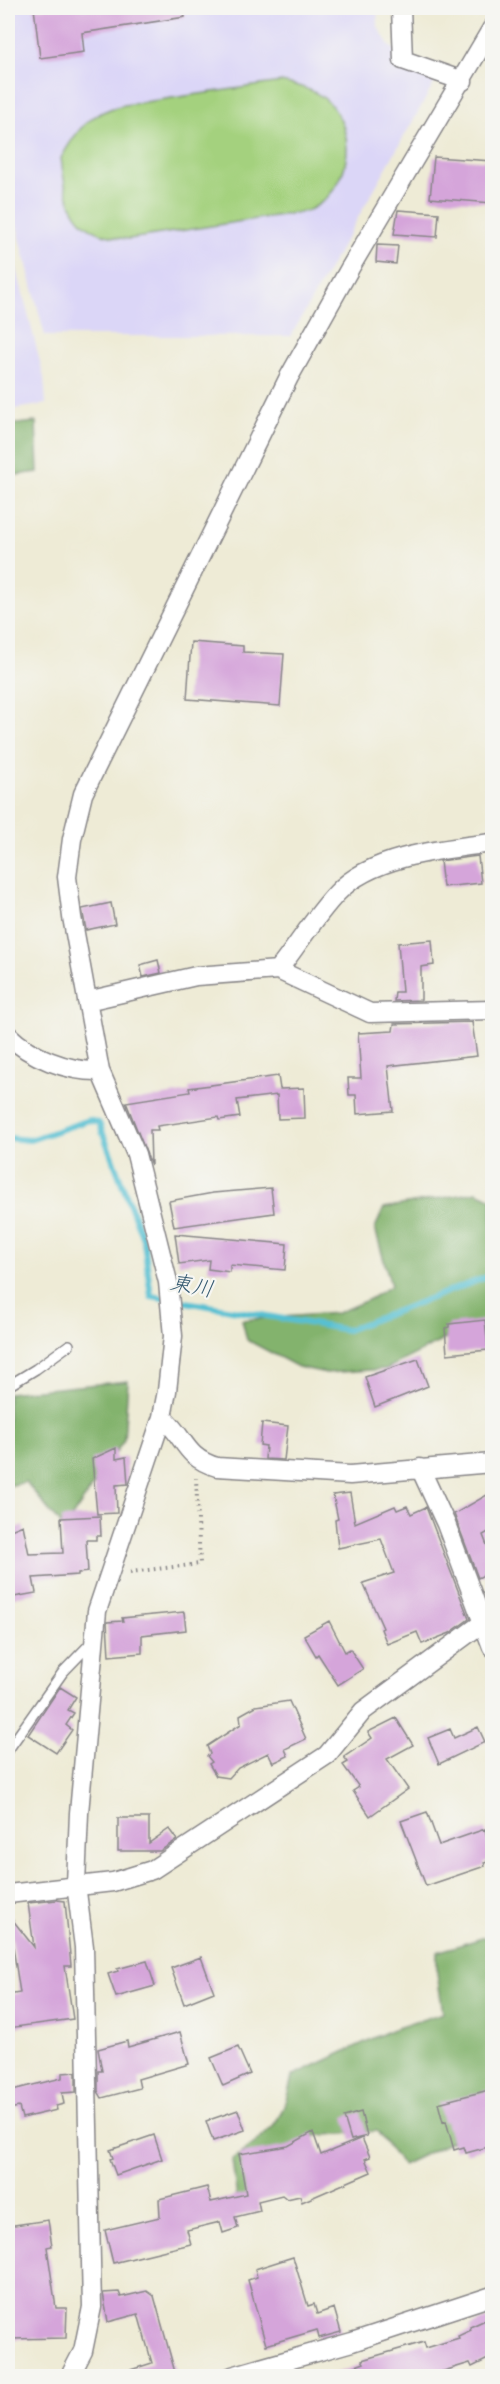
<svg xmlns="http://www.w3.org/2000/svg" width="500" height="2384" font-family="Itim,'Klee One',sans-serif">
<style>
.built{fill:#dbd6f7}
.green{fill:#a4d17e;stroke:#637a5c;stroke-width:1.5}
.forest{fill:#83b36d;stroke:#526a54;stroke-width:1.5}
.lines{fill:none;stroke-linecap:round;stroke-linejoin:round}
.stream{stroke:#56c0d2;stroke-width:6}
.building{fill:#d5a5da}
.service-casing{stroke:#888688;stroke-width:12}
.minor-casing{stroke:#888688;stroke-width:21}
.path{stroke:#888688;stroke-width:4;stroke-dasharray:1.5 4.5;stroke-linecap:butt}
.service{stroke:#fff;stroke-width:9}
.minor{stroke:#fff;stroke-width:18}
.labels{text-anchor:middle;stroke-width:4.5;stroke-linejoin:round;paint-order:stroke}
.water-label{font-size:22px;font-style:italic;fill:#345970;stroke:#f6f6f2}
</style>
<rect width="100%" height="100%" fill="#f6f6f2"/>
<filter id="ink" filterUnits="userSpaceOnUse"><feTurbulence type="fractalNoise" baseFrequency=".0167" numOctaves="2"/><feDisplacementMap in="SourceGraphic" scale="12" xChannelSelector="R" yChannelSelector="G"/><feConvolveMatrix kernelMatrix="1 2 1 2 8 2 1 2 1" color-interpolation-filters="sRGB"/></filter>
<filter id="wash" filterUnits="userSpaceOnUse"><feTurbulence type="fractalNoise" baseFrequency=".008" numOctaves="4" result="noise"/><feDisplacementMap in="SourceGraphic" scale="24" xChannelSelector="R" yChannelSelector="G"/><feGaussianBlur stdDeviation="1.35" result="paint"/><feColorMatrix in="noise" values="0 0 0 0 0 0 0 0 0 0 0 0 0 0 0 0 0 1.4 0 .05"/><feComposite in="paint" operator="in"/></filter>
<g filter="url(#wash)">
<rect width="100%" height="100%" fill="#eeebd6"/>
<!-- built -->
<path class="built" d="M8,8H377L378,27L390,47L440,73L291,336H45L8,191Z
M8,234L44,378L46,404L8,410Z"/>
<!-- green -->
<path class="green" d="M281,82C296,85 313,89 325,99C361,131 351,192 307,211L129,239C74,235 67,207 61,158C78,128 89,113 124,105Z"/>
<!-- forest -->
<path class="forest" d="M36,422L38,472L8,476V425Z
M477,1192L492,1199V1328L445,1339L386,1369L326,1373L298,1367L247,1340L242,1320L337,1313L370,1299L391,1286L375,1228L384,1208Z
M128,1381L124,1440L64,1529L26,1482L8,1486V1393Z
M492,1935V2104L463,2114L461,2137L402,2165L377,2131L313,2136L298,2179L237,2199L232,2160C271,2131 282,2126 292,2076L391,2030L443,2013L437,1973V1952Z"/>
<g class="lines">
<!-- stream -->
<path class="stream" d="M8,1138L30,1140L89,1120L99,1123L144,1242L151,1296L347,1330L492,1275"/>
</g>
<g id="blocks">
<!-- building -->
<path class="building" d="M34,8H184L185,17L82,33L84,52L40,58Z
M434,157L492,161V203L430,198Z
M398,210L439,213L437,237L394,234Z
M377,245L398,246L396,264L376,262Z
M191,642L243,646V652L284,654L280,706L187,699Z
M478,856L481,883L443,887L440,861Z
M111,903L115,924L86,930L82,909Z
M432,940L434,965L421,967V1000L394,1001L395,992H402L398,943Z
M158,960L161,973L143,977L140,965Z
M472,1022L477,1056L388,1066L393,1111L357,1114L356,1095H349L348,1078H361L358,1033L393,1031L394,1024Z
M278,1076L280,1089L304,1088L305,1118L278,1119L277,1095L237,1100L240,1117L219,1120L218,1117L157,1126L158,1130H150L151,1165L126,1102L190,1092L189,1088Z
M271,1188L274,1213L174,1227L169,1201L213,1193Z
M175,1234L287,1244L285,1270L230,1265V1272L208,1269L209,1260L179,1264Z
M485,1320L488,1350L447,1354L445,1328L449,1327V1324Z
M418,1359L428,1386L375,1407L365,1377Z
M262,1423L288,1426L284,1460L265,1459L266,1446L260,1445Z
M116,1448V1459L126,1457L128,1484L116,1485L117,1513L97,1514L92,1459Z
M492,1492V1530L483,1535L492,1558V1571L478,1578L454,1514Z
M350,1493L355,1523L395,1506L397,1510L407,1506L411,1514L426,1507L469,1619L450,1633L422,1644L417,1632L387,1644L381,1629L383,1628L363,1583L394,1573L381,1539L338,1548L335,1520L338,1519L333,1495Z
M100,1516L101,1536H96V1540H86L88,1572L78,1573V1575L33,1578L36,1593L8,1598V1531L23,1525L29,1554L63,1553L61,1518Z
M184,1612L186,1630L142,1635V1653L109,1656L107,1622L123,1621L122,1618Z
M329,1621L345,1652L350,1649L363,1669L338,1685L318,1654L316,1656L304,1635Z
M60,1687L76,1697L68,1710L74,1713L66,1725L72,1730L56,1753L28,1735Z
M289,1701L306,1739L285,1749L288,1756L273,1763L268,1753L238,1768L229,1778L216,1776L209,1764L212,1762L207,1756L210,1754L207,1746L241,1724L240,1715L256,1706Z
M396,1718L413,1745L387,1759L408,1789L370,1816L353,1791L359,1787L343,1765L348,1762L344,1757L372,1738L368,1732Z
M478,1727L485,1742L439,1764L428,1738L450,1729L454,1738Z
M427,1812L439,1845L485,1829L492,1860L484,1862L485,1866L426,1886L401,1821Z
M118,1818H149V1843L169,1829L177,1840L160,1851H118Z
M57,1900L65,1901L71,1966H65L73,2019L8,2028V1995L20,1993L8,1914L34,1947L28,1903Z
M201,1957L214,1992L184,2004L171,1968Z
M147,1961L155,1986L116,1997L108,1974L118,1971L117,1969Z
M180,2032L189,2064L138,2079L140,2088L102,2098L98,2091V2071H102L98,2049L127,2041L128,2047Z
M238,2047L250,2074L223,2086L211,2058Z
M76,2072V2092L62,2093L64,2104L56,2106L57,2110L22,2118L19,2107L8,2109V2091L62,2078V2073Z
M489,2090L492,2101V2146L466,2153L464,2147L454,2150L446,2121L443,2122L438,2103Z
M238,2110L245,2130L213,2141L206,2121Z
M361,2112L367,2136L351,2140L344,2117Z
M313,2132L321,2155L362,2138L370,2157L365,2159L371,2172L302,2202L300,2196L287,2199L282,2195L258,2201L260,2211L235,2217L238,2228L223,2233L220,2222L187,2230L191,2244L113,2263L105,2230L160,2217L159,2199L207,2187L211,2202L246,2194L239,2154L288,2146Z
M154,2135L162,2159L116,2175L110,2159L113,2158L110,2150Z
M48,2220L52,2246L47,2247L56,2308H67L66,2338L8,2339V2226Z
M293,2257L308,2306L314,2304L317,2314L334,2308L341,2332L319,2338L317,2330L266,2345L248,2280L257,2277L255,2269Z
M147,2291L154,2296L176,2376H121V2373L152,2363L138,2314L108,2322L103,2293L119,2292L121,2297Z
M492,2317V2357L472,2367L470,2363L434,2374L435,2376H334V2374L364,2363L362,2360L424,2342L426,2348L459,2338L458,2336L471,2330L470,2327Z"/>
</g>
</g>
<g filter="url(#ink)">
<use href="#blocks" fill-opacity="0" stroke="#888688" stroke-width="1.5"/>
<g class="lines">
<defs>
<path id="service" d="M8,1386L36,1369L69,1345
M8,1750L63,1672L93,1641"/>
<path id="minor" d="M401,8L403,60L463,81
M278,970C298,945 315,916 337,893C372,855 445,849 492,843
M87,1001L196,976L278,970L370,1013L492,1010
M8,1035C30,1057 68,1072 100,1071
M162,1417C186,1437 183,1457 217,1467L350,1475L492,1463
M420,1468L446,1524L492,1647
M8,1894L113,1882L152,1870L327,1755L363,1711L492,1616
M70,2376L83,2351L92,2307L84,1947L76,1884L79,1813L97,1611L162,1417L167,1391L173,1336L168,1282L136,1154L100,1071L72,917L67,877L72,839L83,794L289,377L350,268L492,28
M232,2376L352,2342L492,2296"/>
</defs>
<!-- service casing -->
<use href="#service" class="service-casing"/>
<!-- minor casing -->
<use href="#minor" class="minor-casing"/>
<!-- path -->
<path class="path" d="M130,1572L200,1564L196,1478"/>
<!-- service -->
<use href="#service" class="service"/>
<!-- minor -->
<use href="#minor" class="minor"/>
</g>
</g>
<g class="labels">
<!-- water labels -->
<g class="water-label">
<text transform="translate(192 1285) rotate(10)" y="8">東川</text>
</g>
</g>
<!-- margin -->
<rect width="500" height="2384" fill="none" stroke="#f6f6f2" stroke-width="30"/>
</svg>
